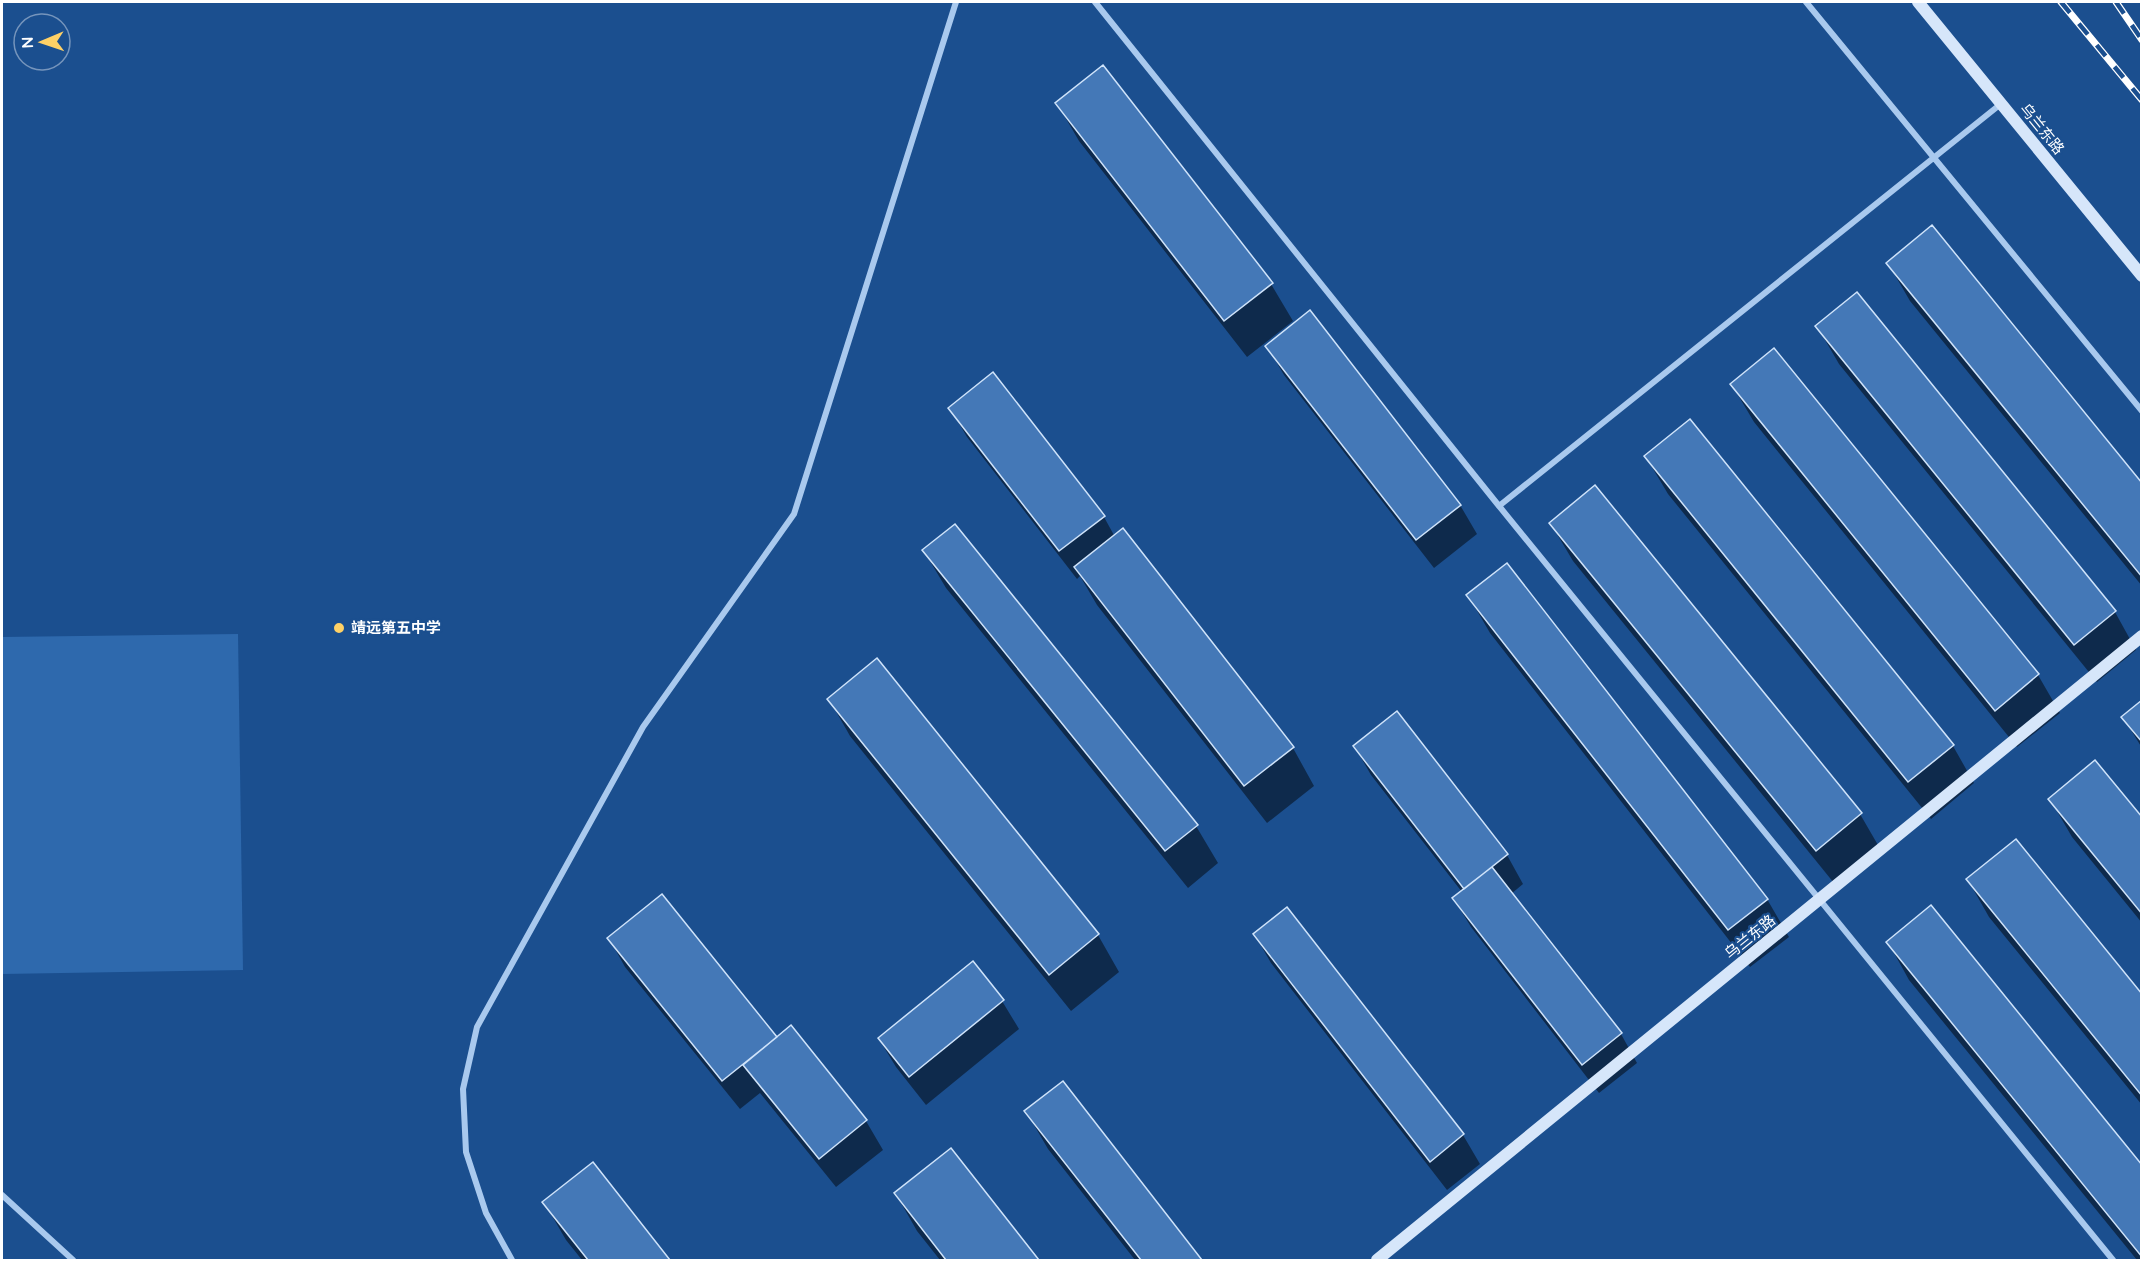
<svg xmlns="http://www.w3.org/2000/svg" width="2143" height="1262" font-family="Quicksand,'Noto Sans SC',sans-serif">
<style>
.green{fill:#2e69ad}
.shadow{fill:#0007}
.building{fill:#4478b7;stroke:#cfe3fa;stroke-width:1.5}
.lines{fill:none;stroke-linecap:round;stroke-linejoin:round}
.street{stroke:#a9c9ee;stroke-width:6}
.secondary{stroke:#d6e6fa;stroke-width:12}
.rail-casing{stroke:#fff;stroke-width:7}
.rail{stroke:#1b4f8f;stroke-width:4.5;stroke-dasharray:14;stroke-linecap:butt}
.poi-dot{fill:#ffd166;stroke:#1b4f8f;stroke-width:2}
.labels{text-anchor:middle;stroke-width:4.5;stroke-linejoin:round;paint-order:stroke}
.street-label{font-size:15px;fill:#fff;stroke:#1b4f8f}
.poi-label{font-size:15px;font-weight:bold;fill:#fff;stroke:#1b4f8f;text-anchor:start}
</style>
<rect width="100%" height="100%" fill="#1b4f8f"/>
<!-- green -->
<path class="green" d="M238,634L243,970L2,974V637Z"/>
<!-- shadow -->
<path class="shadow" d="M1057,103L1271,284L1293,321L1247,357L1079,141Z
M1888,263L2142,485V586L1910,301Z
M1857,294L2115,612L2136,650L2097,682L1839,364L1817,326Z
M1267,346L1460,505L1477,534L1434,568L1284,375Z
M1774,350L2038,675L2060,713L2017,747L1754,422L1732,385Z
M950,408L1104,517L1115,537L1123,530L1293,748L1314,786L1267,823L1097,605L1080,576L1077,579L967,437Z
M1646,457L1953,746L1974,783L1931,819L1668,494Z
M1551,524L1860,814L1882,852L1838,888L1573,561Z
M924,551L1196,826L1218,863L1188,888L946,588Z
M1468,595L1767,899L1789,937L1750,967L1490,633Z
M829,699L1098,935L1119,972L1071,1011L850,736Z
M2142,702V748L2123,717Z
M1397,714L1507,855L1523,884L1511,894L1621,1034L1637,1063L1599,1093L1471,927L1454,899L1462,892L1371,775L1355,747Z
M2050,799L2142,820V923L2072,837Z
M1968,880L2142,996V1105L1989,917Z
M1287,909L1463,1135L1480,1164L1447,1190L1271,963L1255,935Z
M609,938L777,1039L791,1028L866,1121L883,1150L836,1187L760,1093L740,1109L625,967Z
M1888,942L2142,1167V1260H2137L1909,980Z
M1002,1001L1019,1029L926,1105L896,1067L879,1039Z
M1062,1083L1201,1260H1135L1048,1149L1026,1111Z
M951,1150L1037,1260H940L917,1231L896,1194Z
M593,1164L668,1260H582L566,1240L544,1202Z"/>
<!-- building -->
<path class="building" d="M1103,65L1273,283L1224,321L1055,103Z
M1932,225L2142,483V577L1886,263Z
M1857,292L2116,611L2074,645L1815,326Z
M1310,310L1461,505L1416,540L1265,346Z
M1774,348L2039,674L1995,711L1730,384Z
M993,372L1105,516L1059,551L948,408Z
M1690,419L1954,745L1908,782L1644,456Z
M1595,485L1862,813L1816,851L1549,523Z
M955,524L1198,825L1165,851L922,550Z
M1123,528L1294,747L1244,786L1074,567Z
M1507,563L1768,899L1728,930L1466,595Z
M877,658L1099,934L1049,975L827,699Z
M2142,700V742L2121,717Z
M1397,711L1508,854L1464,889L1353,746Z
M2095,760L2142,817V914L2048,799Z
M2016,839L2142,994V1096L1966,879Z
M1492,867L1622,1033L1582,1065L1452,898Z
M662,894L777,1037L722,1081L607,938Z
M1931,905L2142,1165V1257L1886,942Z
M1287,907L1464,1134L1430,1162L1253,934Z
M973,961L1004,1000L909,1077L878,1038Z
M791,1025L867,1120L819,1159L743,1065Z
M1063,1081L1202,1260H1141L1024,1111Z
M951,1148L1039,1260H946L894,1193Z
M593,1162L670,1260H588L542,1202Z"/>
<g class="lines">
<!-- street -->
<path class="street" d="M1095,2L1499,506L2113,1260
M1806,2L2142,411
M1499,506L2002,103
M2,1195L73,1260
M512,1260L486,1213L466,1152L463,1089L477,1027L643,727L794,514L956,2"/>
<!-- secondary -->
<path class="secondary" d="M1918,2L2142,276
M1377,1260L2142,636"/>
<defs>
<path id="rail" d="M2061,2L2142,100
M2116,2L2142,40"/>
</defs>
<!-- rail casing -->
<use href="#rail" class="rail-casing"/>
<!-- rail -->
<use href="#rail" class="rail"/>
</g>
<!-- markers -->
<circle class="poi-dot" cx="339" cy="628" r="6"/>
<g class="labels">
<!-- street labels -->
<g class="street-label">
<text transform="translate(2042 129) rotate(51)" y="5">乌兰东路</text>
<text transform="translate(1750 937) rotate(-39)" y="5">乌兰东路</text>
</g>
<!-- poi labels -->
<g class="poi-label">
<text x="351" y="633">靖远第五中学</text>
</g>
</g>
<!-- border -->
<rect width="2143" height="1262" fill="none" stroke="#ffffff" stroke-width="6"/>
<!-- north arrow -->
<g transform="translate(42 42) rotate(268)"><circle r="28" fill="#1b4f8f" stroke="#7695bc" stroke-width="1.5"/>
<path d="M0-4.5L10 22L0 15L-10 22Z" fill="#ffd166"/>
<text y="-9" font-size="16" font-weight="bold" text-anchor="middle" fill="#ffffff">N</text>
</g>
</svg>
